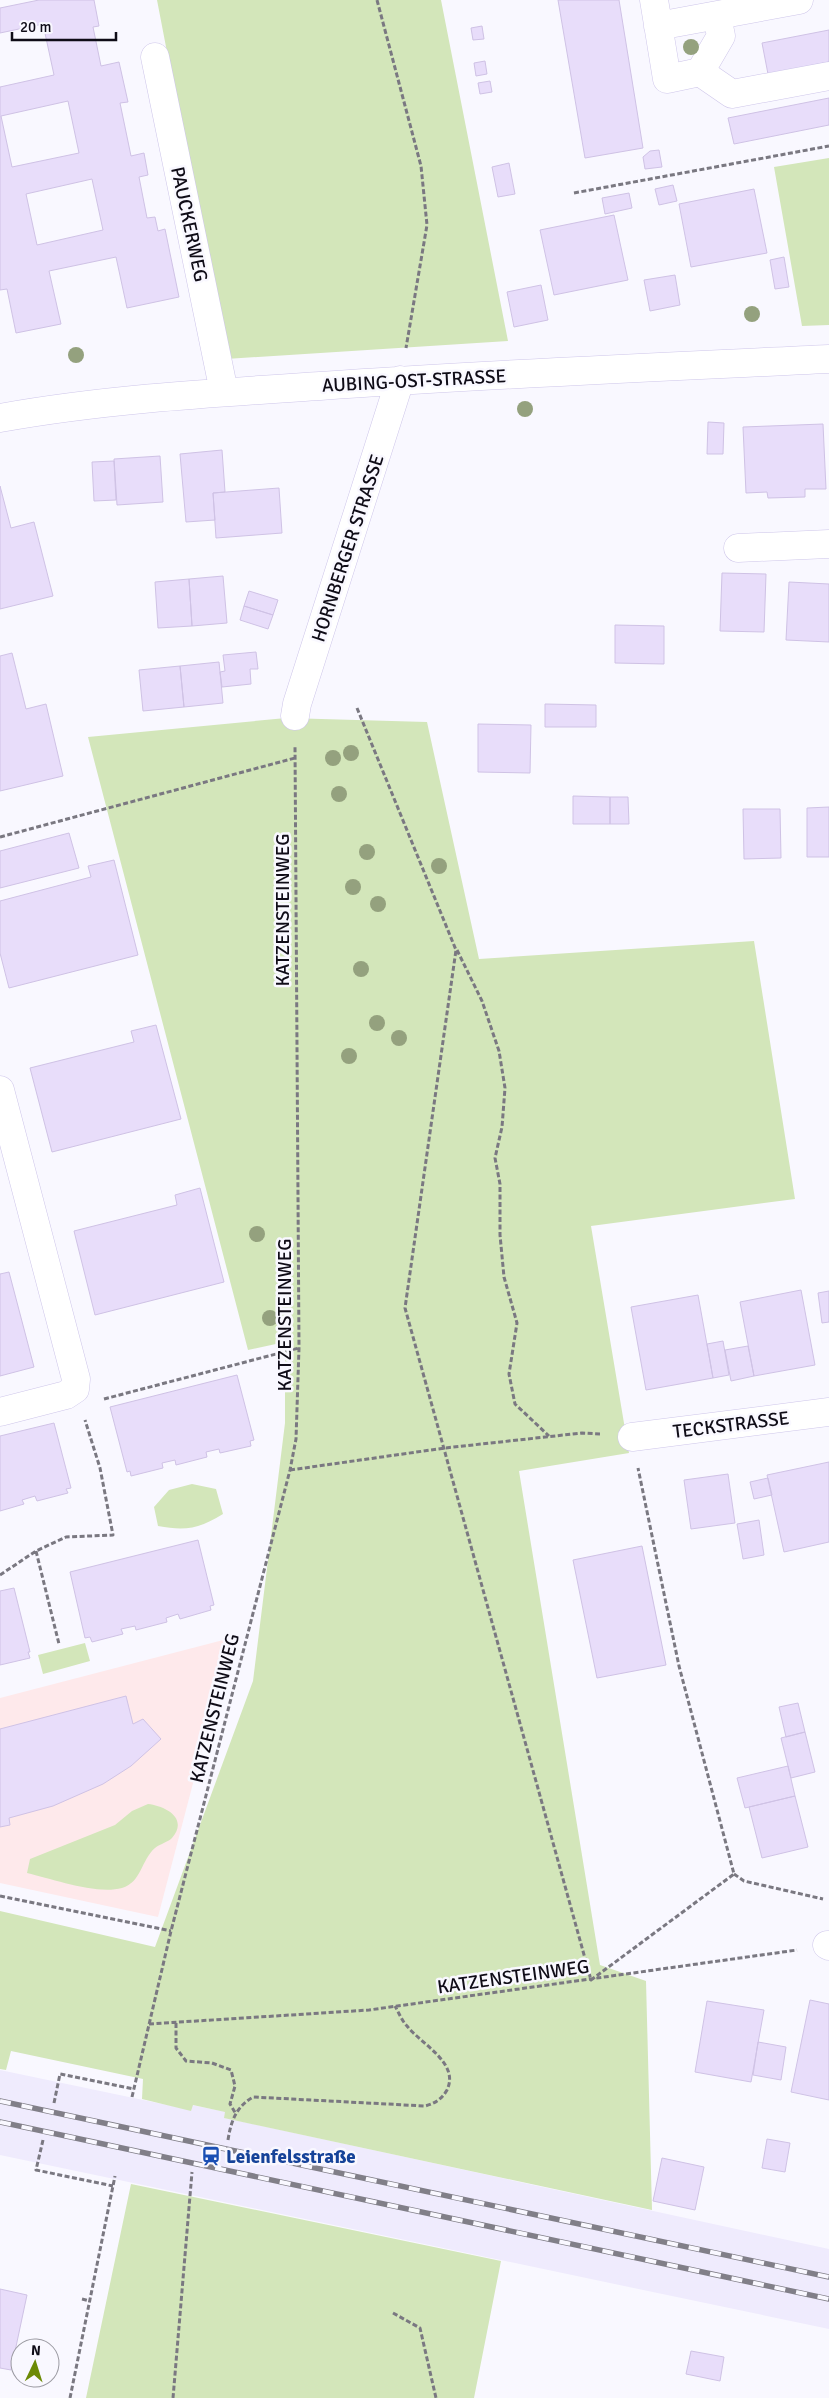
<svg xmlns="http://www.w3.org/2000/svg" width="829" height="2398" font-family="Signika,sans-serif">
<style>
.built{fill:#efebfd}
.education{fill:#fee9eb}
.green{fill:#d3e6ba}
.building{fill:#e8ddfa;stroke:#cfc2e5;fill-rule:evenodd}
.lines{fill:none;stroke-linecap:round;stroke-linejoin:round}
.minor-casing{stroke:#cec6ea;stroke-width:29}
.path{stroke:#7a7881;stroke-width:3;stroke-dasharray:5 2.5;stroke-linecap:butt}
.minor{stroke:#fff;stroke-width:28}
.rail-casing{stroke:#817f88;stroke-width:5.5}
.rail{stroke:#f9f8ff;stroke-width:4;stroke-dasharray:11;stroke-linecap:butt}
.tree{fill:#94a17e}
.labels{text-anchor:middle;stroke-width:5;stroke-linejoin:round;paint-order:stroke}
.street-label{font-size:19px;fill:#0f0c17;stroke:#f9f8ff}
.transit-label{font-size:19px;font-weight:bold;fill:#164399;stroke:#f9f8ff;text-anchor:start}
</style>
<rect width="100%" height="100%" fill="#f9f8ff"/>
<!-- built -->
<path class="built" d="M0,2070L191,2110L192,2105L226,2112L225,2118L829,2249V2329L0,2155Z"/>
<!-- education -->
<path class="education" d="M231,1638L158,1917L0,1883V1698Z"/>
<!-- green -->
<path class="green" d="M157,0H441L508,341L226,359Z
M829,158V325L802,326L774,167Z
M286,718L427,722L479,959L754,941L795,1199L591,1226L629,1453L519,1471L600,1965L646,1981L652,2210L224,2118L225,2112L193,2105L191,2111L142,2099L143,2079L11,2051L6,2070L0,2069V1911L155,1947L253,1681L285,1423V1342L248,1350L88,737Z
M192,1484L216,1489L223,1514C199,1529 185,1531 158,1526L154,1507L169,1490Z
M85,1643L90,1661L43,1674L38,1655Z
M148,1804C165,1806 189,1818 172,1838C168,1842 160,1844 155,1848C141,1860 142,1882 122,1888C96,1895 53,1879 27,1873L30,1859L115,1825L132,1811Z
M131,2184L501,2261L474,2398H86Z"/>
<!-- building -->
<path class="building" d="M39,0H94L99,26L93,27L101,66L119,62L128,102L120,103L131,156L144,153L148,175L139,177L147,218L155,217L158,231L165,229L179,297L127,308L116,257L49,271L61,324L16,333L7,289L0,290V87L54,75L43,24L0,33V8ZM68,101L79,153L12,167L1,116ZM92,179L103,230L37,245L26,194Z
M558,0H619L643,148L585,158Z
M482,26L484,39L473,40L471,28Z
M829,30V62L768,74L762,43Z
M485,61L487,74L476,76L474,63Z
M490,81L492,92L480,94L478,83Z
M829,98V125L734,144L728,118Z
M659,150L662,167L645,169L643,157L650,151Z
M509,163L515,194L498,197L492,167Z
M673,185L677,201L659,205L655,189Z
M754,189L767,253L691,267L679,204Z
M629,193L632,208L605,214L602,198Z
M614,215L628,280L554,295L540,230Z
M784,257L789,287L775,289L770,260Z
M675,275L680,305L650,311L644,280Z
M541,285L548,320L514,327L507,292Z
M708,422L724,423L723,454H707Z
M823,424L826,489H805V497L768,498L767,492L746,493L743,427Z
M222,450L225,492L213,493L215,520L186,522L180,454Z
M160,456L163,502L117,505L114,459Z
M114,461L116,500L94,501L92,462Z
M0,486L11,528L34,522L53,596L0,609Z
M279,488L282,533L216,538L213,493Z
M722,573L766,574L764,632L720,631Z
M223,576L227,623L192,626L189,579Z
M189,579L192,626L158,628L155,582Z
M789,582L829,584V642L786,640Z
M249,591L278,600L273,615L244,606Z
M244,606L273,615L268,629L240,620Z
M615,625L664,626V664L615,663Z
M256,652L258,669H250L251,684L222,687L220,672L225,671L223,655Z
M12,653L26,709L46,704L63,776L0,791V656Z
M219,662L223,703L184,707L180,666Z
M180,666L184,707L143,711L139,670Z
M545,704L596,705V727H545Z
M478,724L531,725L530,773L478,772Z
M573,796L610,797V824H573Z
M610,797H628L629,824H610Z
M829,807V857H807V808Z
M743,809H780L781,858L744,859Z
M69,833L79,868L0,888V851Z
M114,860L138,955L9,988L0,953V901L91,877L88,866Z
M156,1025L181,1119L52,1152L30,1068L134,1042L131,1031Z
M200,1188L224,1282L95,1315L74,1231L177,1205L175,1195Z
M9,1272L34,1367L0,1376V1274Z
M801,1290L815,1365L754,1376L740,1302Z
M829,1291V1322L822,1323L818,1293Z
M698,1295L713,1378L646,1390L631,1307Z
M723,1341L729,1375L713,1378L707,1344Z
M748,1346L754,1376L731,1381L725,1350Z
M237,1375L254,1440L250,1441L251,1446L220,1453L219,1449L206,1452L207,1457L176,1465L175,1460L162,1463L163,1468L131,1476L130,1471L127,1472L110,1407Z
M54,1423L71,1488L66,1489L68,1493L37,1501L35,1496L22,1500L24,1504L0,1511V1436Z
M829,1462V1542L784,1552L767,1475Z
M728,1474L735,1523L691,1529L684,1480Z
M768,1478L772,1495L754,1499L750,1482Z
M759,1520L764,1555L743,1559L737,1524Z
M198,1540L214,1605L210,1606L211,1610L180,1619L178,1614L166,1618L167,1622L136,1630L135,1626L121,1629L123,1634L92,1642L90,1637L85,1638L70,1572Z
M642,1546L666,1665L597,1678L573,1560Z
M14,1588L30,1652H28L30,1658L0,1665V1591Z
M126,1696L133,1724L143,1719L161,1739L131,1766L103,1784L53,1806L9,1818L10,1825L0,1827V1729Z
M798,1703L805,1732L786,1737L779,1707Z
M805,1732L815,1772L791,1778L781,1738Z
M788,1766L795,1796L745,1808L737,1778Z
M795,1796L808,1847L762,1858L749,1807Z
M810,2000L829,2004V2100L791,2092Z
M707,2001L764,2010L751,2082L695,2072Z
M758,2042L786,2047L781,2080L753,2075Z
M767,2139L790,2143L785,2172L762,2168Z
M662,2158L704,2167L695,2210L653,2201Z
M0,2289L27,2295L11,2370L0,2368Z
M691,2351L724,2357L720,2381L686,2374Z"/>
<g class="lines">
<defs>
<path id="minor" d="M654,0L667,79L700,72L721,36L717,16
M658,26L799,0
M155,57L224,392
M700,72L732,94L829,76
M0,418C106,399 213,393 320,386C489,374 659,367 829,359
M738,548L829,544
M295,716L297,704L400,380
M0,1090L76,1379L75,1389L66,1395L0,1412
M632,1437L829,1412
M827,1945L829,1946"/>
</defs>
<!-- minor casing -->
<use href="#minor" class="minor-casing"/>
<!-- path -->
<path class="path" d="M377,0L421,166L427,225L406,348
M574,193L829,146
M357,708L456,950L405,1308L591,1980L734,1874L679,1666L638,1468
M0,837L295,758
M457,950L482,1001L499,1051L505,1088L502,1127L495,1158L500,1184V1235L504,1277L517,1323L509,1374L515,1404L549,1436
M104,1399L299,1348
M290,1470L445,1448L582,1433L600,1434
M36,1551L59,1644
M0,1575L36,1551L66,1537L113,1535L100,1468L85,1420
M734,1874L744,1881L823,1899
M0,1896L171,1931
M176,2023V2048L186,2061L212,2063L231,2070L235,2086L230,2104L236,2114
M149,2024L369,2010L797,1950
M132,2097L171,1931L290,1470L296,1439L299,1348L295,746
M54,2103L60,2074L134,2089
M43,2140L36,2170L113,2186
M228,2140C231,2121 236,2107 253,2097L425,2106C434,2104 442,2099 447,2090C460,2063 421,2044 407,2026C402,2021 399,2013 395,2006
M82,2299L90,2301
M393,2313L420,2328L436,2398
M70,2398L115,2176
M173,2398L192,2172"/>
<!-- minor -->
<use href="#minor" class="minor"/>
<defs>
<path id="rail" d="M0,2101L829,2277
M0,2122L829,2299"/>
</defs>
<!-- rail casing -->
<use href="#rail" class="rail-casing"/>
<!-- rail -->
<use href="#rail" class="rail"/>
</g>
<!-- trees -->
<g class="tree">
<circle cx="691" cy="47" r="8"/>
<circle cx="752" cy="314" r="8"/>
<circle cx="76" cy="355" r="8"/>
<circle cx="525" cy="409" r="8"/>
<circle cx="351" cy="753" r="8"/>
<circle cx="333" cy="758" r="8"/>
<circle cx="339" cy="794" r="8"/>
<circle cx="367" cy="852" r="8"/>
<circle cx="439" cy="866" r="8"/>
<circle cx="353" cy="887" r="8"/>
<circle cx="378" cy="904" r="8"/>
<circle cx="361" cy="969" r="8"/>
<circle cx="377" cy="1023" r="8"/>
<circle cx="399" cy="1038" r="8"/>
<circle cx="349" cy="1056" r="8"/>
<circle cx="257" cy="1234" r="8"/>
<circle cx="270" cy="1318" r="8"/>
</g>
<!-- icons -->
<defs>
<symbol id="station-bare" viewBox="-9 -9 18 18"><path d="M-3-6H3Q5-6 5-4V2Q5 4 3 4L4.5 6H3L1.5 4h-3L-3 6H-4.5L-3 4Q-5 4-5 2V-4Q-5-6-3-6ZM-3.5-4v3h7v-3ZM-3.5 1v1.5H-2V1ZM2 1v1.5H3.5V1Z" fill="#1a4fb4" stroke="#f9f8ff" stroke-width="2.5" paint-order="stroke"/></symbol>
</defs>
<g fill-rule="evenodd">
<use href="#station-bare" x="197" y="2142" width="28" height="28"/>
</g>
<g class="labels">
<!-- street labels -->
<g class="street-label">
<text transform="translate(190 224) rotate(78)" y="7">PAUCKERWEG</text>
<text transform="translate(414 380) rotate(-3)" y="7">AUBING-OST-STRASSE</text>
<text transform="translate(347 548) rotate(-72)" y="7">HORNBERGER STRASSE</text>
<text transform="translate(282 910) rotate(-90)" y="7">KATZENSTEINWEG</text>
<text transform="translate(284 1315) rotate(-90)" y="7">KATZENSTEINWEG</text>
<text transform="translate(731 1424) rotate(-7)" y="7">TECKSTRASSE</text>
<text transform="translate(214 1708) rotate(-76)" y="7">KATZENSTEINWEG</text>
<text transform="translate(513 1976) rotate(-8)" y="7">KATZENSTEINWEG</text>
</g>
<!-- transit labels -->
<g class="transit-label">
<text x="226" y="2163">Leienfelsstraße</text>
</g>
</g>
<!-- north arrow -->
<g transform="translate(35 2363) rotate(4)"><circle r="24" fill="#f9f8ff" stroke="#9b9aa2"/>
<path d="M0-4L9 19L0 12L-9 19Z" fill="#6c8a06"/>
<text y="-8" font-size="14" font-weight="bold" text-anchor="middle" fill="#0f0c17">N</text>
</g>
<!-- scale -->
<path d="M12 32v8h104v-8" fill="none" stroke="#0f0c17" stroke-width="2.5"/>
<text x="20" y="32" font-size="15" fill="#0f0c17" stroke="#f9f8ff" stroke-width="4" paint-order="stroke">20 m</text>
</svg>
